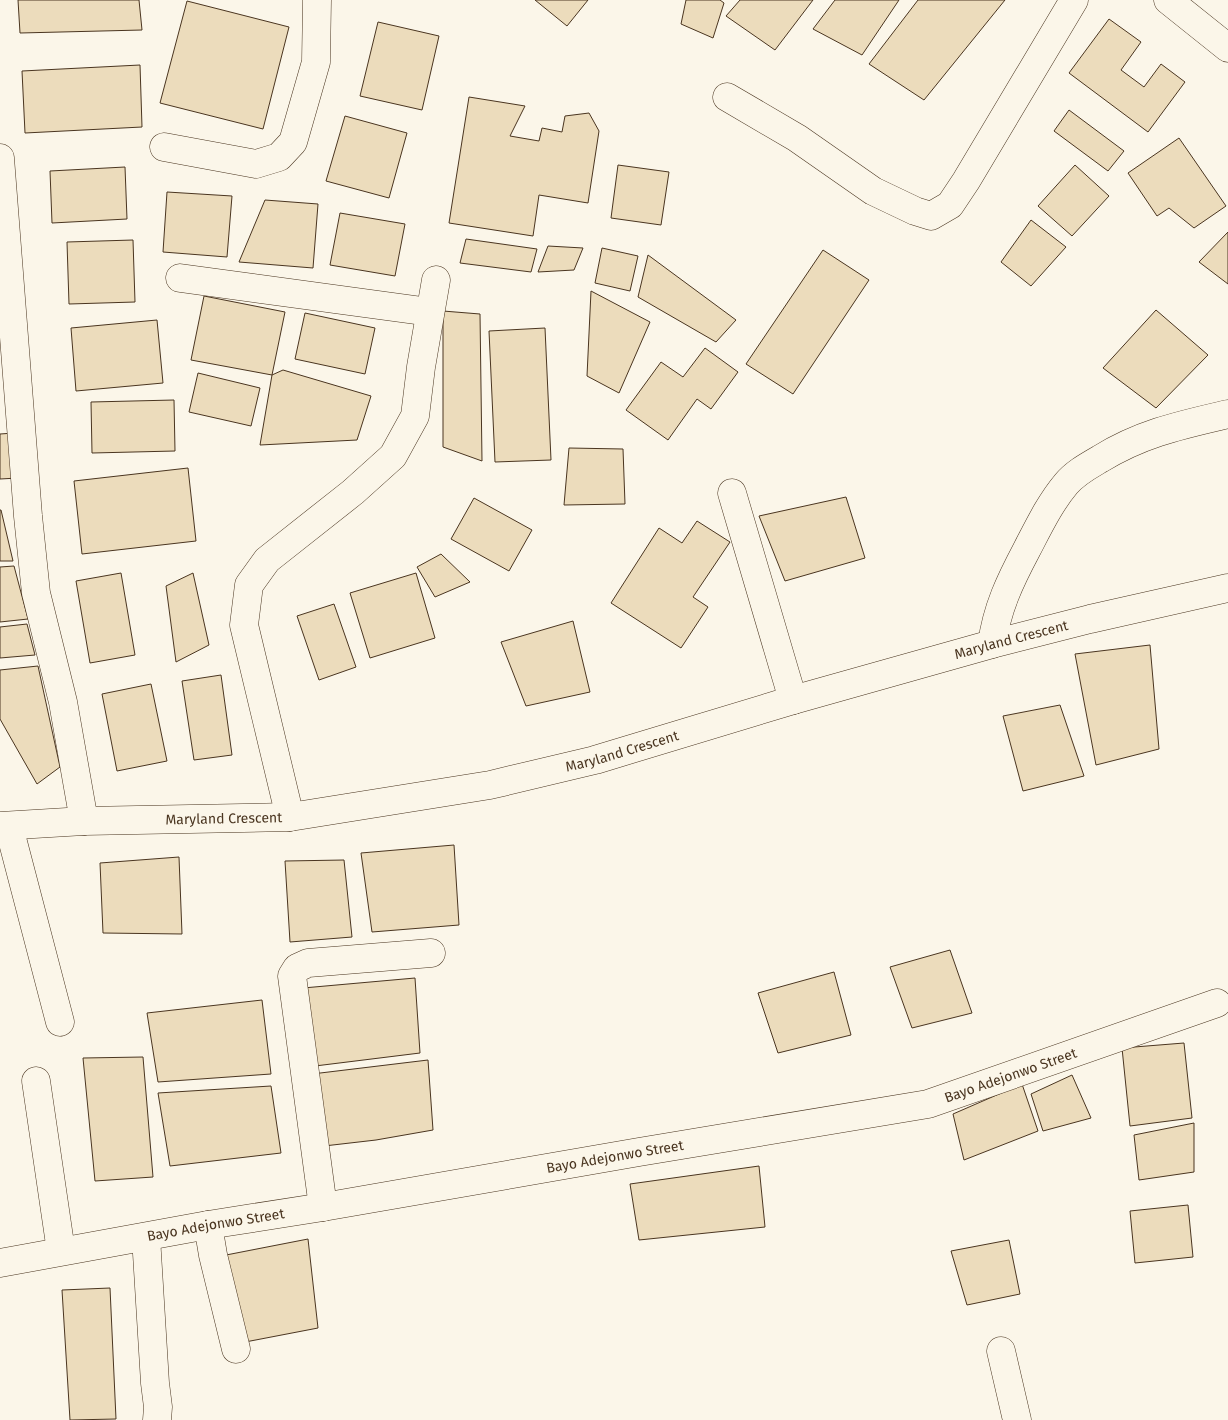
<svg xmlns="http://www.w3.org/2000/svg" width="1228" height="1420" font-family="'Fira Sans',sans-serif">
<rect width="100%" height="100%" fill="#fbf6e9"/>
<path fill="#ecdcbc" stroke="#4a3520" d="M18,0H139L142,30L20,33Z
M535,0H588L567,26Z
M686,0H720L724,3L713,38L681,24Z
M740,0H813L775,50L726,16Z
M835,0H899L862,55L813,29Z
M918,0H1005L924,100L869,64Z
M187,1L289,27L263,129L160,103Z
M1109,19L1141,42L1121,70L1144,87L1161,64L1185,82L1148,132L1069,73Z
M378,22L439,36L422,110L360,96Z
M140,65L142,127L25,133L22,71Z
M469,97L525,106L510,136L539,141L542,128L562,132L565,116L589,113L599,131L588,203L539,195L533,236L449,223Z
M1069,110L1124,151L1108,171L1054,131Z
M345,116L407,133L389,198L326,181Z
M1179,138L1226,206L1194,228L1169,208L1157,216L1128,173Z
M618,165L669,172L661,225L611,218Z
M1075,165L1109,196L1072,236L1038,206Z
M125,167L127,219L52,223L50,171Z
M167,192L232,196L227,257L163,252Z
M265,200L318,204L313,268L239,262Z
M340,213L405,224L395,276L330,265Z
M1031,220L1066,247L1031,286L1001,262Z
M1228,232V284L1199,262Z
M466,239L537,249L531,272L460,263Z
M133,240L135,302L69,304L67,242Z
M548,246L583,248L574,270L538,272Z
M602,248L638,256L630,291L595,283Z
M823,250L869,280L793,394L746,364Z
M648,255L736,320L716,342L638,297Z
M591,291L650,322L619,393L587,376Z
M204,296L285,312L272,375L191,360Z
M1156,310L1208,355L1156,408L1103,368Z
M443,311L480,314L482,461L443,447Z
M305,313L375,328L365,374L295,359Z
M157,320L163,383L76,391L71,328Z
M545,328L551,460L495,462L489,331Z
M705,348L738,372L711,409L697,399L668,440L626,410L661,362L683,377Z
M283,370L371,396L357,440L260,445L272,375Z
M198,373L260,388L251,426L189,412Z
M174,400L175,451L92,453L91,402Z
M14,433L18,478L0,479V434Z
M569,448L623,449L625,504L564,505Z
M188,468L196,541L82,554L74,481Z
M846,497L865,558L785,581L759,516Z
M474,498L532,530L509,571L451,539Z
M0,510H1L13,561H0Z
M697,521L730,542L693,597L708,607L681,648L611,603L659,528L682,543Z
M441,554L470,582L435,597L417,567Z
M14,566L28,619L0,622V567Z
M121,573L135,655L90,663L76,581Z
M193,573L209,645L176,662L166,586Z
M416,573L435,638L370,658L350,593Z
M334,604L356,667L319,680L297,616Z
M573,621L590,692L526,706L501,642Z
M27,624L35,655L0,658V627Z
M1150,645L1159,749L1096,765L1075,654Z
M38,666L60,767L37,784L0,719V670Z
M221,675L232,755L194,760L182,681Z
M151,684L167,761L117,771L102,694Z
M1060,705L1084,776L1023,791L1003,716Z
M454,845L459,925L372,932L361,853Z
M179,857L182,934L103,933L100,863Z
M344,860L352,937L290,942L285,861Z
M950,950L972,1013L912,1028L890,967Z
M834,972L851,1035L778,1053L758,993Z
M415,978L420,1053L315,1066L303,988Z
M262,1000L271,1074L158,1082L147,1013Z
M1184,1043L1192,1118L1130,1126L1122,1048Z
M143,1057L153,1177L95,1181L83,1058Z
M428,1060L433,1130L376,1140L324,1146L312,1074Z
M1072,1075L1091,1118L1043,1131L1031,1094Z
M1022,1084L1038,1131L964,1160L953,1114Z
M271,1086L281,1153L170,1166L158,1093Z
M1194,1123V1172L1139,1180L1134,1135Z
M759,1166L765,1227L639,1240L630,1184Z
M1188,1205L1193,1257L1135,1263L1130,1211Z
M308,1239L318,1328L240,1343L221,1256Z
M1009,1240L1020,1294L967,1305L951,1251Z
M110,1288L116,1419L70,1420L62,1290Z"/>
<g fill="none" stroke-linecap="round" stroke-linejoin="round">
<defs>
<g id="minor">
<path d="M1168,0L1228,48"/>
<path d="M727,97L797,138L873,191L915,211L931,216L950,205L966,181L1074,0"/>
<path d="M164,147L256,164L279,157L293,142L316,62L317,0"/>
<path d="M0,158L28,516L36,593L63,702L84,821"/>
<path d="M180,278L430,312"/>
<path d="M732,493L793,700"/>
<path d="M992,644C997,608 1010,581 1027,549C1039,526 1050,503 1066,484C1075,473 1088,466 1100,459C1142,433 1181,425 1228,414"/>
<path d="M290,817L244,625L249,585L267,560L353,492L393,456L415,416L421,367L436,280"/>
<path id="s1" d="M0,826L84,821L290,817L490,785L595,760L793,700L992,644L1090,619L1228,588"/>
<path d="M9,827L60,1022"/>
<path d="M36,1081L61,1251"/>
<path d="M323,1207L292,976L297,968L308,963L431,953"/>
<path d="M208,1225L213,1255L236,1349"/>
<path d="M146,1237L155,1383L158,1407L157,1420"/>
<path id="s2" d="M0,1263L208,1225L323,1207L639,1152L928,1104L1217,1003"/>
<path d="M1001,1351L1017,1420"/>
</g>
</defs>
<use href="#minor" stroke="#4a3520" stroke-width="29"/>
<use href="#minor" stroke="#fbf6e9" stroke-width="28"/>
</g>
<g text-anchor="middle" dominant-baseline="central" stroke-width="4" stroke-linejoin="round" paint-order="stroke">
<g font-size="14" fill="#4a3520" stroke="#fbf6e9">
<text stroke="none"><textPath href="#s1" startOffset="1034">Maryland Crescent</textPath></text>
<text stroke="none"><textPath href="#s1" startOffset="629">Maryland Crescent</textPath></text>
<text stroke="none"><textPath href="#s1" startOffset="224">Maryland Crescent</textPath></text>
<text stroke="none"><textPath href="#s2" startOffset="1029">Bayo Adejonwo Street</textPath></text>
<text stroke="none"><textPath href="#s2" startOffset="624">Bayo Adejonwo Street</textPath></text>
<text stroke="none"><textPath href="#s2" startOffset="219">Bayo Adejonwo Street</textPath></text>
</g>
</g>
</svg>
